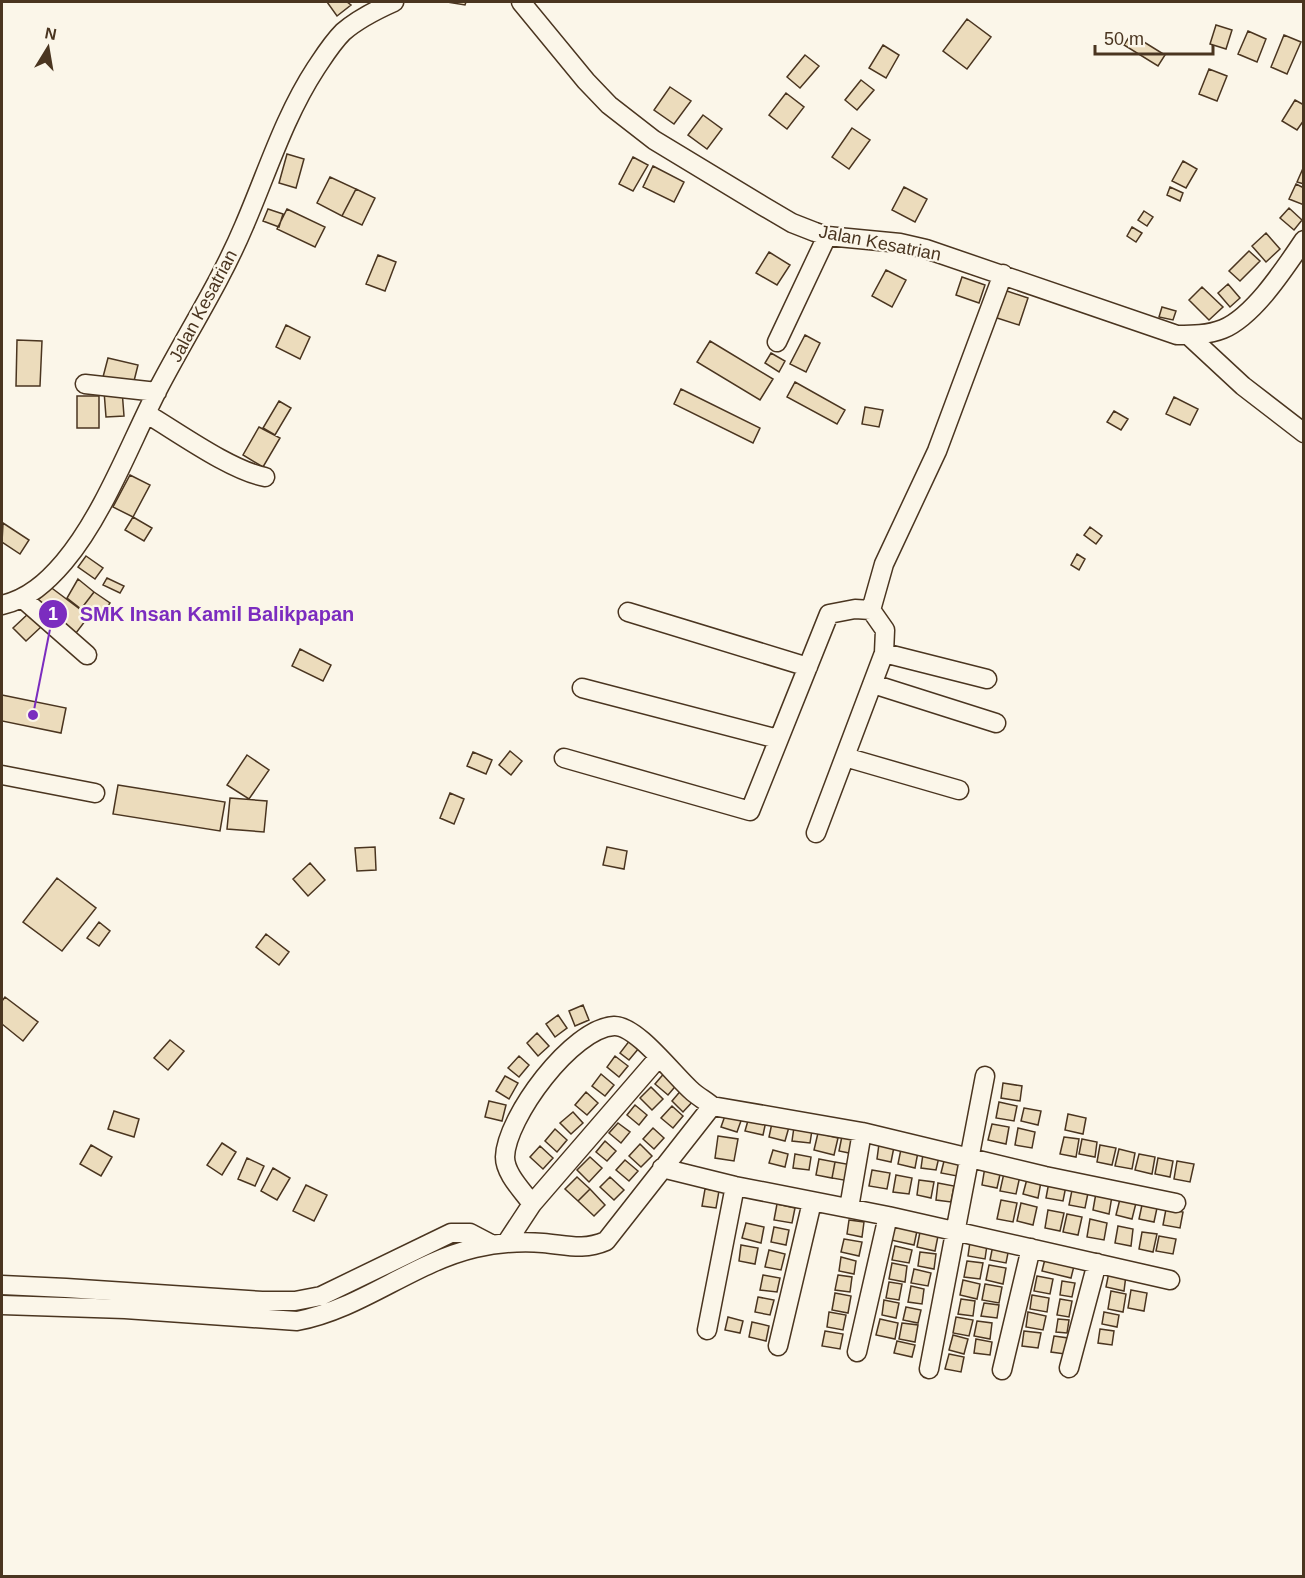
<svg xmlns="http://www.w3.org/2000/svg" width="1305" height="1578" font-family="Arial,sans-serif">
<rect width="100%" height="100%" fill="#fbf6e9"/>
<path fill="#ecdcbc" stroke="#4a3520" stroke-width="1.5" d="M327,2H347L351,5L337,16Z
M447,2H466L465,5Z
M967,19L991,37L967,69L943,51Z
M1216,25L1232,30L1226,49L1210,44Z
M1248,31L1266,39L1257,62L1238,54Z
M1131,34L1165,55L1158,66L1124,45Z
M1284,35L1301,42L1287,74L1271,67Z
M883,45L899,55L886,78L869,68Z
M805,55L819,66L800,88L787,77Z
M1209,69L1227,76L1217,101L1199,94Z
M861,80L874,90L857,110L845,100Z
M670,87L691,101L674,124L654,110Z
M786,93L804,107L787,129L769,115Z
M1295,100L1304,105V120L1297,130L1282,121Z
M703,115L722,129L707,149L688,135Z
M852,128L870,140L849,169L832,157Z
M287,154L304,159L296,188L279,183Z
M633,157L648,165L633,191L619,184Z
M1183,161L1197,169L1186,188L1172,181Z
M653,166L684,182L674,202L643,187Z
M1304,166V184L1297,182Z
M330,177L356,189L342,216L317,203Z
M1296,184L1304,188V205L1289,199Z
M904,187L927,199L915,222L892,210Z
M1170,187L1183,193L1180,201L1167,195Z
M356,189L375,198L362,225L342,216Z
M1289,208L1302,220L1294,230L1280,218Z
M268,209L283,214L279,227L263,221Z
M287,209L325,227L315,247L277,229Z
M1144,211L1153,217L1147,226L1138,220Z
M1132,227L1142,233L1136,242L1127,236Z
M1266,233L1280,249L1266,262L1252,246Z
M1249,251L1260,261L1240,281L1229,271Z
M769,252L790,265L777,285L756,273Z
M378,255L396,262L385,291L366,284Z
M886,270L906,280L892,307L872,296Z
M962,277L985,285L979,303L956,295Z
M1228,284L1240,298L1230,307L1218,293Z
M1202,287L1223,307L1209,320L1189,300Z
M1004,290L1028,298L1019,325L994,317Z
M1162,307L1176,311L1173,320L1159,317Z
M286,325L310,337L300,359L276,347Z
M805,335L820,343L806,372L790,364Z
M17,340L42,341L40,386H16Z
M710,341L773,379L760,400L697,362Z
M771,353L785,361L779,372L765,363Z
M108,358L138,365L133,385L103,377Z
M795,382L845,410L837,424L787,397Z
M681,389L760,428L753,443L674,404Z
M122,390L124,416L106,417L104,391Z
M77,396H99V428H77Z
M1174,397L1198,409L1190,425L1166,414Z
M279,401L291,408L275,435L263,428Z
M865,407L883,410L879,427L862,424Z
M1114,411L1128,419L1121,430L1107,422Z
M259,427L280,438L263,467L243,455Z
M130,475L150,485L133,517L113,507Z
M133,517L152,528L144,541L125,530Z
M3,523L29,540L20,554L2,542Z
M1090,527L1102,536L1096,544L1084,535Z
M1077,554L1085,559L1079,570L1071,565Z
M86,556L103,568L95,579L78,567Z
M107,578L124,586L120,593L103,585Z
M78,579L94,592L81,609L67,598Z
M49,586L89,616L76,633L36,603Z
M94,592L110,603L97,622L81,609Z
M29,613L42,626L26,641L13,628Z
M300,649L331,665L323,681L292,666Z
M2,695L66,708L61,733L2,721Z
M510,751L522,761L511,775L499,765Z
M473,752L492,760L486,774L467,766Z
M247,755L269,770L249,799L227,785Z
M118,785L225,802L220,831L113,814Z
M450,793L464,799L454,824L440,818Z
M230,798L267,801L264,832L227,829Z
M375,847L376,870L357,871L355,848Z
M607,847L627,851L624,869L603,865Z
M310,863L325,880L308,896L293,879Z
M57,878L96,908L62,951L23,922Z
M99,922L110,931L99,946L87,938Z
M266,934L289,952L279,965L256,947Z
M5,997L38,1022L23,1041L2,1024V1001Z
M583,1005L589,1020L575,1026L569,1011Z
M558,1015L567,1028L555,1037L546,1024Z
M537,1033L549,1046L538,1056L527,1043Z
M170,1040L184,1051L168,1070L154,1058Z
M630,1040L639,1048L629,1060L620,1053Z
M519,1056L529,1065L519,1077L508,1068Z
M615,1056L628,1066L619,1077L607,1067Z
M666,1071L679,1082L668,1095L655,1084Z
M601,1074L614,1085L605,1096L592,1086Z
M505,1076L518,1083L509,1099L496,1091Z
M1003,1083L1022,1086L1020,1101L1001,1098Z
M651,1087L663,1099L652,1110L640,1098Z
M683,1088L695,1099L683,1112L672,1101Z
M586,1092L598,1103L587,1115L575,1105Z
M489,1101L506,1105L502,1121L485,1117Z
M999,1102L1017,1106L1014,1121L996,1118Z
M635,1105L647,1115L639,1125L627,1115Z
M672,1106L683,1116L673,1128L661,1118Z
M1024,1108L1041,1111L1038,1125L1021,1121Z
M114,1111L139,1119L134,1137L108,1129Z
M573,1112L583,1123L571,1134L560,1123Z
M726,1113L742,1118L737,1132L721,1127Z
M1068,1114L1086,1118L1083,1134L1065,1130Z
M749,1117L766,1121L763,1135L745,1131Z
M618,1123L630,1132L621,1143L609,1133Z
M772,1123L789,1127L785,1141L769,1137Z
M992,1124L1009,1127L1006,1144L988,1140Z
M794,1127L812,1130L810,1143L792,1141Z
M653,1128L664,1138L654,1149L643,1139Z
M1018,1128L1035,1132L1032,1148L1015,1145Z
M555,1129L567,1140L557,1152L545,1141Z
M818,1133L838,1138L834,1155L814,1150Z
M718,1136L738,1139L734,1161L715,1158Z
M842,1136L857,1140L854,1154L839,1151Z
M1064,1137L1079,1139L1076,1157L1060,1154Z
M1082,1139L1097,1142L1095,1157L1079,1154Z
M605,1141L616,1151L607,1161L596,1152Z
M222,1143L236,1152L222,1175L207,1165Z
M640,1144L652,1156L641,1167L629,1156Z
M879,1144L894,1147L891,1162L877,1159Z
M91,1145L112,1157L101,1176L80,1164Z
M1100,1145L1116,1148L1112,1165L1097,1162Z
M540,1146L553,1158L543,1169L530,1157Z
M901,1149L918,1152L915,1168L898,1164Z
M1119,1149L1135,1153L1132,1169L1115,1166Z
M773,1150L788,1154L785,1167L769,1163Z
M795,1154L811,1157L809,1170L793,1168Z
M923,1154L939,1157L936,1170L921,1168Z
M1139,1154L1155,1157L1152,1174L1135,1170Z
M590,1157L602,1168L589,1182L577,1170Z
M945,1157L961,1160L957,1176L941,1173Z
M247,1158L264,1166L255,1186L238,1179Z
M1158,1158L1173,1161L1170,1177L1155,1174Z
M819,1159L835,1162L832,1178L816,1175Z
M625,1160L638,1171L629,1181L616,1170Z
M1177,1161L1194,1164L1190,1182L1174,1179Z
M835,1162L852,1165L849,1181L832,1178Z
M985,1167L1001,1170L997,1188L982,1185Z
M273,1168L290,1178L277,1200L261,1191Z
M872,1170L890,1173L887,1189L869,1186Z
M1004,1173L1020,1176L1016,1194L1000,1191Z
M896,1175L912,1178L909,1194L893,1192Z
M577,1177L590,1189L578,1201L565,1189Z
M610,1177L624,1190L614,1200L600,1187Z
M1027,1179L1041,1182L1038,1198L1023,1194Z
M919,1180L934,1182L931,1198L917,1195Z
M1049,1182L1066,1186L1063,1201L1046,1198Z
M938,1183L954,1186L951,1202L936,1200Z
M306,1185L327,1195L314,1221L293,1211Z
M590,1189L605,1205L594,1216L578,1201Z
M705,1189L719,1191L716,1208L702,1206Z
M1072,1190L1088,1193L1085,1208L1069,1205Z
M1096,1193L1112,1196L1109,1214L1093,1210Z
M1120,1199L1136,1203L1132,1219L1116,1215Z
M1001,1200L1017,1203L1013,1222L997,1219Z
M1021,1203L1037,1207L1033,1225L1017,1221Z
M777,1204L795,1208L792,1223L774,1220Z
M1142,1205L1157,1208L1154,1222L1139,1219Z
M1166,1209L1183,1212L1180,1228L1163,1225Z
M1048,1210L1064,1213L1060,1231L1045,1228Z
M1067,1214L1082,1217L1078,1235L1063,1232Z
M1090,1219L1107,1223L1104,1240L1087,1237Z
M849,1220L864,1222L862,1237L847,1234Z
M894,1221L918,1226L914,1245L891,1240Z
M746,1223L764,1227L761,1243L742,1238Z
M1118,1226L1133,1229L1131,1246L1115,1243Z
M774,1227L789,1230L786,1245L771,1242Z
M920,1232L938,1236L935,1251L917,1247Z
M1142,1232L1157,1234L1153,1252L1139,1249Z
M1159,1236L1176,1239L1173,1254L1156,1251Z
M844,1239L862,1242L859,1256L841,1252Z
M970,1242L987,1245L985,1259L968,1256Z
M741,1245L758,1248L755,1264L739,1261Z
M993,1245L1009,1248L1006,1263L990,1260Z
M895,1246L912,1250L909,1263L892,1260Z
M769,1250L785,1254L781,1270L765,1267Z
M920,1252L936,1254L934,1269L918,1266Z
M841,1257L856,1261L854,1274L839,1271Z
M1045,1259L1074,1266L1071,1278L1042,1271Z
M967,1261L983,1263L980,1279L964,1277Z
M892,1263L907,1266L905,1282L889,1279Z
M989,1265L1006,1268L1003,1284L986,1280Z
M914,1269L931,1273L928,1286L911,1283Z
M1109,1272L1126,1275L1124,1291L1106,1287Z
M763,1275L780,1278L777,1292L760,1290Z
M838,1275L852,1277L850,1292L835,1290Z
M1037,1276L1053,1279L1050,1294L1034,1291Z
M963,1280L980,1284L977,1299L960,1295Z
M1062,1281L1075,1283L1072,1297L1060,1295Z
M889,1282L902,1284L899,1300L886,1298Z
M985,1284L1002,1287L999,1303L982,1300Z
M911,1286L924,1289L922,1304L908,1302Z
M1131,1290L1147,1293L1144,1311L1128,1308Z
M1111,1291L1126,1294L1123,1312L1108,1309Z
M835,1293L851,1296L848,1313L832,1310Z
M1032,1295L1049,1298L1047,1312L1030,1309Z
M758,1297L774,1300L770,1315L755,1312Z
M961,1299L975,1301L973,1316L958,1314Z
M1060,1299L1072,1301L1069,1317L1057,1315Z
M884,1300L899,1303L896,1318L882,1315Z
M984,1303L999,1305L997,1318L981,1316Z
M906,1307L921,1310L918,1323L903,1320Z
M829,1312L846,1315L843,1330L827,1327Z
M1028,1312L1046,1316L1043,1330L1026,1327Z
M1104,1312L1119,1315L1117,1327L1102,1324Z
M728,1317L743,1321L740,1333L725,1330Z
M956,1317L973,1320L969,1336L953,1333Z
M880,1319L898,1323L895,1339L876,1335Z
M1058,1319L1069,1320L1067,1333L1056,1332Z
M977,1321L992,1323L990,1339L974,1336Z
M752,1322L769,1326L766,1341L749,1337Z
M902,1323L918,1325L915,1342L899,1339Z
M1100,1329L1114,1331L1112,1345L1098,1343Z
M825,1331L843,1334L840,1349L822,1346Z
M1024,1331L1041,1333L1038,1348L1022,1346Z
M953,1335L968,1339L964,1354L949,1350Z
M1054,1336L1068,1338L1065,1354L1051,1352Z
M976,1339L992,1342L990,1355L974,1353Z
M897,1341L915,1345L912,1357L894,1353Z
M949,1354L964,1357L961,1372L945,1369Z"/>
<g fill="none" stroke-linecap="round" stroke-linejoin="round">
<defs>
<path id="minor" d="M521,2L586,81L609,105L654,140L763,206L792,223L815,232L827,236L900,243L926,249L1177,335C1192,335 1208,335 1223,329C1254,316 1285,268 1304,240
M1188,335L1243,386L1304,433
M777,342L827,236
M85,384L157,392
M147,414C179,433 230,470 265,477
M22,598L87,655
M2,605C28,599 47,582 64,562C103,516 130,444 157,391C186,335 220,283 244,226C267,173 284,117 316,68C324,56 332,43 343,32C358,19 376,10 394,2
M628,612L808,667
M884,653L987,679
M873,684L996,723
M582,688L778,739
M845,757L959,790
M564,758L750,811L829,614L855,609L871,610L884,564L937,451L1003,274
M2,775L95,793
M816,833L884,653L885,630L871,610
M862,1132L1045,1176L1176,1203
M662,1168L735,1186L888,1216L1170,1280
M532,1204C523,1191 505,1174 505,1157C506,1118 572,1028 614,1026C637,1025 675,1077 693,1092C699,1097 706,1101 712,1106L862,1132L849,1208
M507,1242L532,1204L659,1057
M2,1285L66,1288L262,1301H295L321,1296L451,1233H470L491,1244
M2,1305L125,1309L297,1321C361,1309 412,1263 475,1248C498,1243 520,1241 543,1243C567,1245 583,1251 606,1241L712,1106
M707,1330L735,1186
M778,1346L812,1202
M857,1352L888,1216
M1069,1368L1097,1263
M929,1369L985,1076
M1002,1370L1031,1248"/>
</defs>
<use href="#minor" stroke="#4a3520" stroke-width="21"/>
<use href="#minor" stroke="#fbf6e9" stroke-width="18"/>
</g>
<g text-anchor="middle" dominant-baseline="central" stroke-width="4.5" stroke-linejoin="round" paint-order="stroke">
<g font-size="18" fill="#4a3520" stroke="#fbf6e9">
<text transform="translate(880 243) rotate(11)">Jalan Kesatrian</text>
<text transform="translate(203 306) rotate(-62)">Jalan Kesatrian</text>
</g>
</g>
<path fill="none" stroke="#7b2cbf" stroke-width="2" d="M33 715L53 614"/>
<g fill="#7b2cbf" stroke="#fbf6e9" stroke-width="2">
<circle cx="33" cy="715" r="6"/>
<circle cx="53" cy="614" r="15"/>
</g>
<g font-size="18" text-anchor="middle" font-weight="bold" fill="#fff">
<text x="53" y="620">1</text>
</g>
<g font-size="20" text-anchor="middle" font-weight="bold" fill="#7b2cbf" stroke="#fbf6e9" stroke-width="4.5" stroke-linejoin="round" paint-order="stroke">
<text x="217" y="621">SMK Insan Kamil Balikpapan</text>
</g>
<rect width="1305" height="1578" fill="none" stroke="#4a3520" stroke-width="6"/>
<g transform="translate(48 48) rotate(11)" stroke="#fbf6e9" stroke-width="4.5" paint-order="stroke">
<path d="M0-4.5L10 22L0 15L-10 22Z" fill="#4a3520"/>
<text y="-9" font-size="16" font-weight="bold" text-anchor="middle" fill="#4a3520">N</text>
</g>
<path d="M1095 45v9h118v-9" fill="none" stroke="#4a3520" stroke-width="3"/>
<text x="1104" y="45" font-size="18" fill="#4a3520" stroke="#fbf6e9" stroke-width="4.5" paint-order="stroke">50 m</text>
</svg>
